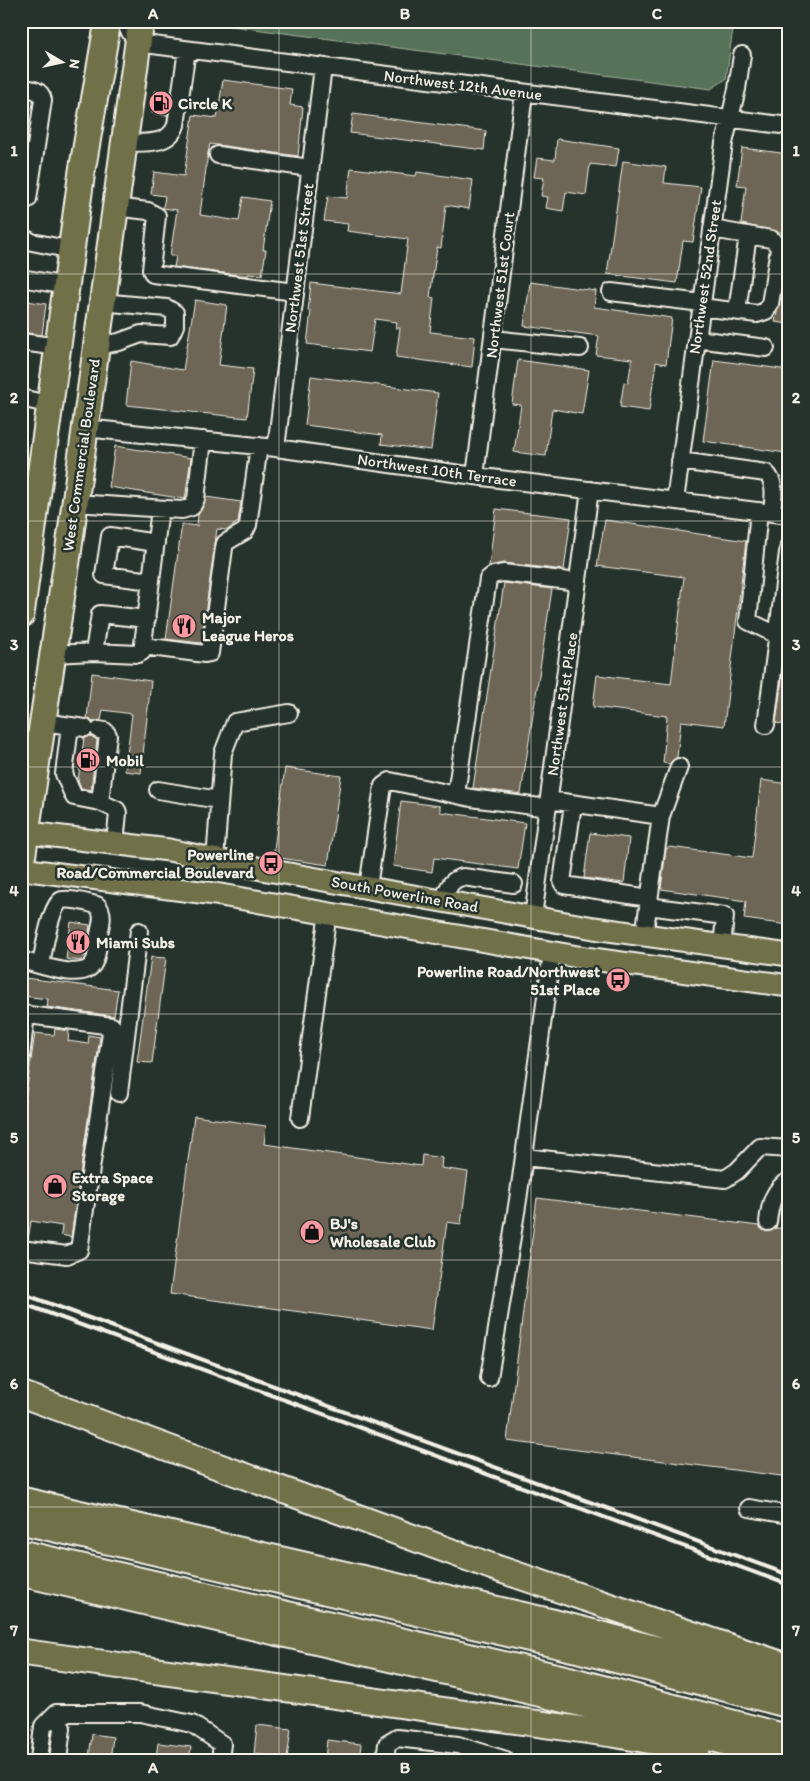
<svg xmlns="http://www.w3.org/2000/svg" width="810" height="1781" font-family="Itim,sans-serif">
<rect width="100%" height="100%" fill="#26332d"/>
<filter id="ink" filterUnits="userSpaceOnUse"><feTurbulence type="fractalNoise" baseFrequency=".02" numOctaves="2"/><feDisplacementMap in="SourceGraphic" scale="10" xChannelSelector="R" yChannelSelector="G"/><feConvolveMatrix kernelMatrix="1 2 1 2 8 2 1 2 1" color-interpolation-filters="sRGB"/></filter>
<g filter="url(#ink)">
<path fill="#567258" stroke="#a5b2a0" d="M193,21H734L726,79L711,89Z"/>
<path fill="#6d6555" stroke="#f4f1e8" d="M223,80L292,89L290,105L303,107L298,156L210,144L208,153L200,215L239,221L243,197L270,201L263,250H266L262,275L248,274V276L174,267L176,256H170L177,210L163,208L165,196L151,194L154,172L184,176L193,115L217,118Z
M155,91L170,93L167,116L152,113Z
M353,114L486,131L484,150L350,133Z
M557,139L619,148L616,167L590,164L586,195L566,192L563,211L546,208L548,197L541,196L544,178L534,177L537,158L555,160Z
M742,148L789,154V234L741,224L746,186L737,185Z
M623,161L666,167L664,183L701,187L693,242L683,241L677,283L607,274Z
M351,168L416,176L417,172L473,180L469,209L446,205L441,248L437,247L430,297L434,298L430,332L475,337L472,367L396,357L400,328H396L397,322L375,319L370,352L307,344L311,311H308L311,283L401,294L408,239L347,231L348,224L324,221L328,196L347,198Z
M786,268L789,269V324L775,322Z
M530,282L596,291L594,307L672,318L666,364L656,362L649,411L620,407L624,382L628,383L632,359L596,355L599,336L524,326Z
M21,300L46,304L42,335L21,332Z
M195,300L227,305L219,365L253,369L247,418L126,405L131,361L183,370Z
M518,360L589,370L582,414L552,409L546,456L514,452L521,405L512,404Z
M714,360L789,370V434L786,453L703,441Z
M311,376L438,393L431,450L381,444L382,435L305,425Z
M115,446L191,458L185,499L109,487Z
M206,497L241,502L238,522L227,530L217,529L201,643L166,639L182,524L197,526L198,515Z
M496,509L571,518L564,570L504,563L489,566Z
M605,520L746,541L724,726L681,721L677,757L669,764L663,763L667,716L593,707L597,675L671,684L684,577L597,566Z
M504,583L552,589L521,794L473,788Z
M783,671H789V725L776,723Z
M92,673L151,681L141,773L125,771L132,714L103,710L101,720L93,722L87,718Z
M91,736L97,740L91,790L81,788L78,780L84,738Z
M285,768L341,776L328,865L273,857Z
M761,780L789,784V925L744,919L746,901L661,889L666,849L670,847L752,858Z
M401,801L440,806V812L525,823L518,869L434,858L432,872L393,866Z
M590,833L629,838L624,883L584,878Z
M71,922L90,925L86,955L80,961L66,959Z
M151,957L166,958L152,1063L137,1062Z
M25,978L118,990L114,1016L47,1007L48,999L23,996Z
M55,1029L69,1031L68,1041L88,1044L89,1035L100,1037L71,1237L61,1235L62,1226L31,1221L28,1240L21,1239V1128L35,1033L54,1035Z
M194,1116L266,1126L264,1144L421,1166L422,1155L442,1158L441,1168L468,1172L461,1224L447,1222L432,1330L170,1294Z
M537,1198L759,1226L767,1232L776,1228L789,1229V1477L507,1441Z
M257,1725L291,1729L287,1758L254,1754Z
M92,1734L113,1737L110,1760L89,1758Z
M327,1740L361,1744L359,1760H325Z
M158,1743L191,1747L189,1760H169L156,1757Z"/>
<g fill="none" stroke-linecap="round" stroke-linejoin="round">
<defs>
<path id="minor" d="M127,21L128,29L137,43L789,126
M21,88C31,89 41,89 43,100L28,199L21,198
M123,143C141,142 169,147 176,125L187,50
M218,155L310,168
M114,207L148,211L157,216L151,270L153,274L295,292
M21,236L32,242L72,250
M21,278L67,286
M611,292L702,303
M701,307L757,314L766,311L770,304L779,249L777,244L771,239L712,229
M737,311L748,235
M493,339L580,348
M697,339L766,348
M21,342L59,347
M95,346L119,342L141,334L170,336L175,326V313L167,308L101,302
M21,398L51,405
M85,428L276,448L475,476L789,515
M276,448L323,67
M680,461L766,473C777,483 773,500 772,513
M475,476L524,93
M675,501L724,143L737,89L742,55
M75,503L182,510L192,507L196,499L203,440
M759,511L748,621L777,635
M151,581L104,575L110,536L156,543
M143,646L205,654L210,653L224,548L225,543L245,531L248,525L259,446
M94,652L100,614L147,619
M53,654L94,652L138,654L142,652L160,509
M43,722L85,728
M766,725L789,545
M70,726L64,774L74,797L100,802
M99,730L105,731L108,735L100,802L117,810L118,813L115,843
M158,790L219,800
M456,794L488,579L493,575L503,573L578,582
M549,800L661,816L679,767
M573,804L562,882L564,885L649,898
M215,860L223,753L235,722L289,713
M368,887L383,786L390,781L471,798L548,808
M443,901C448,889 449,880 463,877L514,884
M648,906L725,916L722,947
M533,917L590,490
M644,936L661,816
M21,960C38,964 85,983 94,962C98,954 98,943 99,934C101,924 105,913 97,905C87,903 73,898 62,900C51,903 43,953 41,965
M21,1014L112,1026L79,1250L67,1255L21,1249
M21,1057L26,1014
M119,1093L139,931
M300,1118L328,912
M524,1157L725,1179L737,1171L760,1147L789,1149
M768,1222C770,1204 773,1190 789,1180
M489,1378L518,1200L552,953
M749,1508L789,1515
M56,1713H140L192,1724L222,1744L220,1760
M56,1713L62,1728L58,1760
M39,1760L43,1726L56,1713
M385,1760L387,1744L397,1738L458,1745L506,1760"/>
<path id="major" d="M21,832L169,850L267,870L594,928L789,955
M21,869L215,894L578,957L789,986"/>
<path id="highway" d="M21,615L82,171L108,21
M21,866L68,554L141,21
M21,1394L493,1567L789,1667
M21,1500L556,1623L777,1680
M21,1521L575,1649L789,1705
M21,1553L571,1680L789,1738
M21,1573L542,1694L637,1717L789,1760
M21,1652L613,1734L697,1749"/>
</defs>
<use href="#minor" stroke="#f4f1e8" stroke-width="20"/>
<use href="#major" stroke="#f4f1e8" stroke-width="25"/>
<use href="#highway" stroke="#f4f1e8" stroke-width="29"/>
<use href="#minor" stroke="#26332d" stroke-width="16"/>
<use href="#major" stroke="#6f704a" stroke-width="21"/>
<use href="#highway" stroke="#6f704a" stroke-width="25"/>
<path stroke="#f4f1e8" stroke-width="4" d="M21,1293L789,1575
M21,1303L789,1585"/>
</g>
</g>
<path fill="none" stroke="#f4f1e8" stroke-width="1" stroke-opacity="0.55" d="M279,21V1760M531,21V1760M21,274H789M21,521H789M21,767H789M21,1014H789M21,1260H789M21,1507H789"/>
<defs>
<symbol id="fuel-disc" viewBox="-11 -11 22 22"><circle r="9.5" fill="#ff9aa2" stroke="#26332d"/><path d="M-5.5-6h7V0h2V4h1.3V-2.5L3-4.5l.8-.8L6-3V5H2.5V1h-1V6h-7ZM-4.2-4.7v3.2H.2V-4.7Z" fill="#111"/></symbol>
<symbol id="restaurant-disc" viewBox="-11 -11 22 22"><circle r="9.5" fill="#ff9aa2" stroke="#26332d"/><path d="M-5-6h1v4h1v-4h1v4h1v-4h1v5L-1.5 .5V6h-2V.5L-5-1ZM5-6V6H3V1.5H1.5Q1.5-4 5-6Z" fill="#111"/></symbol>
<symbol id="bus-disc" viewBox="-11 -11 22 22"><circle r="9.5" fill="#ff9aa2" stroke="#26332d"/><path d="M-5-6H5V4H4V6H2V4H-2V6H-4V4H-5ZM-3.5-4V0h7V-4ZM-3.5 1.2v1.5H-2V1.2ZM2 1.2v1.5H3.5V1.2Z" fill="#111"/></symbol>
<symbol id="shop-disc" viewBox="-11 -11 22 22"><circle r="9.5" fill="#ff9aa2" stroke="#26332d"/><path d="M-5-2.5h2.3a2.7 3.5 0 0 1 5.4 0H5L5.5 6h-11ZM-1.5-2.5h3a1.5 2.3 0 0 0-3 0Z" fill="#111"/></symbol>
</defs>
<g fill-rule="evenodd">
<use href="#fuel-disc" x="147" y="89" width="28" height="28"/>
<use href="#restaurant-disc" x="170" y="612" width="28" height="28"/>
<use href="#fuel-disc" x="74" y="746" width="28" height="28"/>
<use href="#bus-disc" x="257" y="849" width="28" height="28"/>
<use href="#restaurant-disc" x="64" y="928" width="28" height="28"/>
<use href="#bus-disc" x="604" y="966" width="28" height="28"/>
<use href="#shop-disc" x="41" y="1172" width="28" height="28"/>
<use href="#shop-disc" x="298" y="1218" width="28" height="28"/>
</g>
<g text-anchor="middle" dominant-baseline="central" stroke-width="5" stroke-linejoin="round" paint-order="stroke">
<g font-size="16" fill="#f4f1e8" stroke="#26332d">
<text transform="translate(463 85) rotate(7)">Northwest 12th Avenue</text>
<text transform="translate(299 258) rotate(-83)">Northwest 51st Street</text>
<text transform="translate(705 277) rotate(-82)">Northwest 52nd Street</text>
<text transform="translate(500 285) rotate(-83)">Northwest 51st Court</text>
<text transform="translate(81 455) rotate(-82)">West Commercial Boulevard</text>
<text transform="translate(437 470) rotate(8)">Northwest 10th Terrace</text>
<text transform="translate(562 704) rotate(-82)">Northwest 51st Place</text>
<text transform="translate(405 894) rotate(10)">South Powerline Road</text>
</g>
<g font-size="16" font-weight="bold" fill="#f4f1e8" stroke="#26332d" text-anchor="start">
<text x="178" y="103">Circle K</text>
<text x="202" y="617">Major<tspan x="202" dy="18">League Heros</tspan></text>
<text x="106" y="760">Mobil</text>
<text x="254" y="854" text-anchor="end">Powerline<tspan x="254" dy="18">Road/Commercial Boulevard</tspan></text>
<text x="96" y="942">Miami Subs</text>
<text x="600" y="971" text-anchor="end">Powerline Road/Northwest<tspan x="600" dy="18">51st Place</tspan></text>
<text x="72" y="1177">Extra Space<tspan x="72" dy="18">Storage</tspan></text>
<text x="330" y="1223">BJ's<tspan x="330" dy="18">Wholesale Club</tspan></text>
</g>
</g>
<rect width="810" height="1781" fill="none" stroke="#26332d" stroke-width="55"/>
<g transform="translate(62 62) rotate(99)" stroke="#26332d" stroke-width="4" paint-order="stroke">
<path d="M0-4L9 19L0 12L-9 19Z" fill="#f4f1e8"/>
<text y="-8" font-size="14" font-weight="bold" text-anchor="middle" fill="#f4f1e8">N</text>
</g>
<rect x="28" y="28" width="754" height="1726" fill="none" stroke="#f4f1e8" stroke-width="2"/>
<g font-size="16" text-anchor="middle" font-weight="bold" fill="#f4f1e8">
<text x="153" y="19">A</text>
<text x="405" y="19">B</text>
<text x="657" y="19">C</text>
<text x="14" y="156">1</text>
<text x="796" y="156">1</text>
<text x="14" y="403">2</text>
<text x="796" y="403">2</text>
<text x="14" y="650">3</text>
<text x="796" y="650">3</text>
<text x="14" y="896">4</text>
<text x="796" y="896">4</text>
<text x="14" y="1143">5</text>
<text x="796" y="1143">5</text>
<text x="14" y="1389">6</text>
<text x="796" y="1389">6</text>
<text x="14" y="1636">7</text>
<text x="796" y="1636">7</text>
<text x="153" y="1773">A</text>
<text x="405" y="1773">B</text>
<text x="657" y="1773">C</text>
</g>
</svg>
